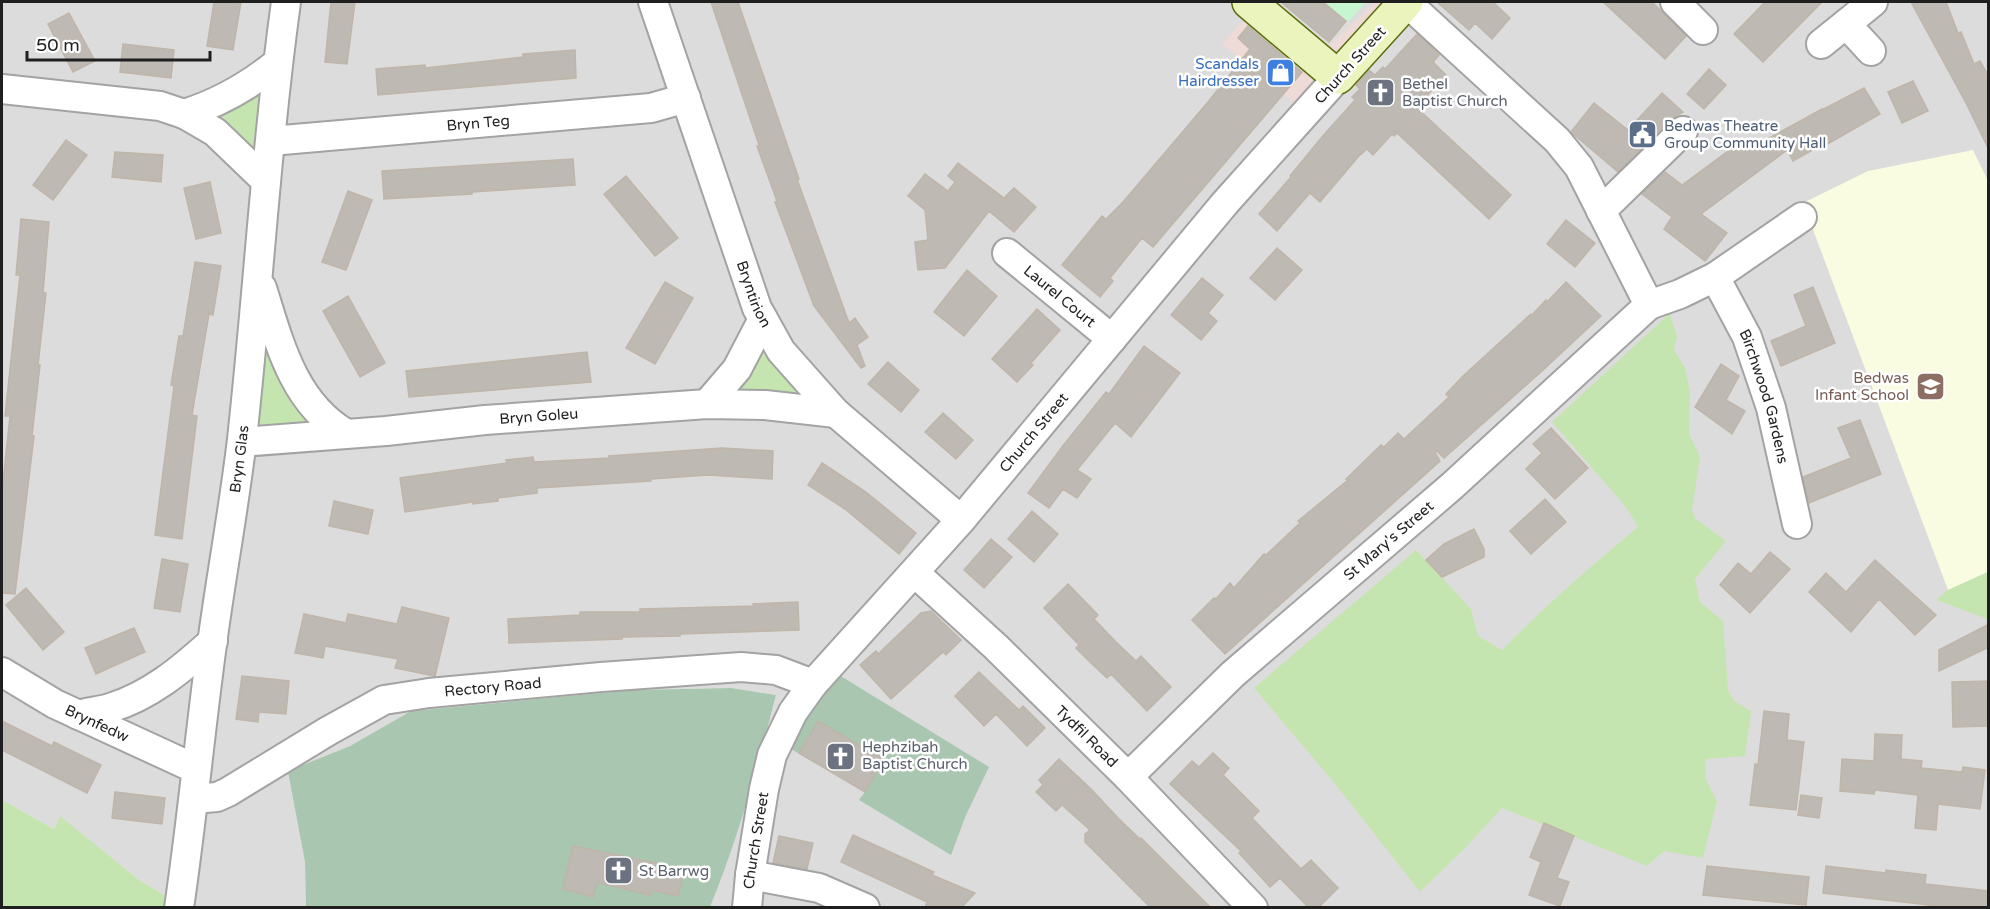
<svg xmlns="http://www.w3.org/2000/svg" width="1990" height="909" font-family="'Varela Round',sans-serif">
<rect width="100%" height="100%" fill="#efede6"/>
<path fill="#dddcdc" d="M2,2H1988V907H710L737,833L761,754L776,695L731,688L633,690L411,711L350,746L289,771L305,862L306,907H169V898L139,880L60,817L54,829L2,800Z"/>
<path fill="#eedad7" d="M1259,2L1326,49L1375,2H1427L1317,121L1222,44Z"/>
<path fill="#fafce1" d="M1973,150L1988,181V572L1948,590L1803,203L1868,171Z"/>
<path fill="#c5e5b0" d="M261,76L266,181L204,108Z
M259,275L334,427L242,442Z
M1670,313L1677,337L1674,350L1685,368L1690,392L1689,434L1700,456L1692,511L1696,519L1726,541L1695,579L1700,602L1723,621L1728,690L1734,701L1751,711L1745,756L1705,759L1706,780L1717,801L1703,858L1664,851L1647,866L1502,808L1466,847L1420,892L1336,785L1254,688L1416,550L1471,609L1478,636L1502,650C1545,606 1591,566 1638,527L1626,507L1552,422Z
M763,319L836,413L707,404Z
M1988,572V621L1985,618L1936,600L1948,590Z
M2,800L54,829L60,816L139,880L169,898V907H2Z"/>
<path fill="#a9c6b0" d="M839,675L989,767L966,815L951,855L859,800L865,792L786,746L804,714Z
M731,688L776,695C758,766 738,839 710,907H306L305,862L288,771L350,746L411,711L633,690Z"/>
<path fill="#c7f5cf" d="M1323,2H1366L1348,22Z"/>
<path fill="#bfb9b3" stroke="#bfb5a9" stroke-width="1.5" d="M214,2H241L233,50L207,46Z
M331,2H355L347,64L325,62Z
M711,2H738L799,179H797L849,323L855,318L868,337L857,345L865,366L861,368L814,306L775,202L777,201L757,146L759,145Z
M1281,2H1323L1346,21L1329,42Z
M1437,2H1495L1494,3L1510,18L1492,39L1475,23L1469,30Z
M1603,2H1652L1686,36L1665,59Z
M1765,2H1822L1763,62L1734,34Z
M1911,2H1946L1958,33L1961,32L1974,64L1980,61L1989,77V150L1966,103Z
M69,13L95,61L73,72L48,24Z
M1248,26L1302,72L1153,247L1142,238L1110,278L1113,281L1100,297L1062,265L1102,216L1106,219L1123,202L1208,102L1250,49L1238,38Z
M1417,34L1439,55L1433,62L1446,75L1421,102L1423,103L1418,109L1511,195L1489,219L1397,133L1394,136L1392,134L1373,155L1367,149L1358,157L1320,202L1310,193L1277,231L1259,214L1291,177L1290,176L1322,137L1355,100L1352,97L1360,89L1356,85L1369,70L1375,75L1383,67L1385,69Z
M123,44L174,50L171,78L120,72Z
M575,50L576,78L378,95L376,69L425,65V68L523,57V54Z
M1709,69L1726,85L1704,109L1687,94Z
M1913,81L1928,111L1902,123L1888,92Z
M1864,88L1880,114L1826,145L1825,143L1793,161L1787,150L1701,214L1727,233L1705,261L1664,229L1672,217L1642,194L1665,172L1682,185L1743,140L1749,149L1822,109V110Z
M1662,93L1683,112L1671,119L1618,172L1571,132L1594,103L1628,130Z
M66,140L87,155L53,200L33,185Z
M115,152L163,155L161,182L112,177Z
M573,159L575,185L472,192V194L384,199L382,171Z
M958,163L1004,198L1014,188L1036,207L1014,232L989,211L945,268L918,270L915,242L928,240L925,210L908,196L925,174L948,191L955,182L948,176Z
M626,176L678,238L655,256L604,194Z
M210,182L221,233L196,239L184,188Z
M348,191L372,200L346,270L322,262Z
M21,219L49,222L43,293H46L38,365H40L32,436H34L15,594L2,593V491L10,416H5L20,275H16Z
M1566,220L1595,243L1575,267L1547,244Z
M1277,248L1302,270L1275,300L1250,278Z
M195,262L221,266L213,315L209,314L192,415L197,416L182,539L155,535L174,386L171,385L179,336H183Z
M967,270L997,296L964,336L934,312Z
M1202,278L1223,295L1208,313L1217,321L1201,340L1171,315Z
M665,282L693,298L655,364L626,348Z
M1566,282L1601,316L1542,371L1444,458L1437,451L1435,452L1440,461L1225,654L1192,620L1214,598L1216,599L1230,583L1234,588L1264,554L1266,555L1300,523L1298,521L1348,480L1346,479L1381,445L1384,447L1398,433L1404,439L1449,397L1446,394L1463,376L1531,314L1532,315L1546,300L1547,302Z
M1813,287L1835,343L1781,366L1771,341L1806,326L1794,295Z
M348,296L385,363L360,377L323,311Z
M1037,309L1060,330L1031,363L1033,365L1017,382L992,359Z
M1144,346L1180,373L1131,437L1115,423L1077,470L1091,479L1077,498L1063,489L1049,508L1028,493L1062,447L1106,392L1109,394Z
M587,352L591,382L409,397L406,371Z
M888,362L919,390L901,412L868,384Z
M1721,364L1739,376L1726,400L1745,411L1732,434L1695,407Z
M943,413L973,440L956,459L925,432Z
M1860,420L1881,474L1809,503L1803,477L1851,458L1838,428Z
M1551,428L1588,468L1555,499L1526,469L1542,453L1533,444Z
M722,448L773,451L772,479L708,475L651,479V481L537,488V493L498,498V501L473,504V502L405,512L400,478L507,463L506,460L533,457L534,462L573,460L609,458V456Z
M822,463L866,492L916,533L899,554L845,509L808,485Z
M1545,499L1566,522L1531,554L1510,531Z
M334,501L373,510L368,534L329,526Z
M1032,511L1058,534L1034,562L1008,539Z
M1474,529L1484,549V557L1442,577L1426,560L1444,544Z
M991,539L1012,557L984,588L964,570Z
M1770,552L1790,569L1750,613L1720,585L1738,563L1751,574Z
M162,559L188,564L180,612L154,608Z
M1875,560L1936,615L1915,635L1879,599L1851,632L1809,592L1826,573L1846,592Z
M1068,584L1098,615L1094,619L1115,641L1136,661L1141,656L1171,687L1147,711L1111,674L1107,678L1092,664L1076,648L1079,645L1044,608Z
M26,588L64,632L43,650L6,605Z
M798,602L799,630L680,634V636L622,637V639L509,643L508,619L580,615V612H640V609L754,606L753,604Z
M402,607L449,618L435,676L395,668L398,659L325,646L323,658L295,653L304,614L346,623L348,614L397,624Z
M931,611L961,640L946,655L943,652L891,699L860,665L876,651L878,654L921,613Z
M1989,624V647L1939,671V650Z
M134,628L145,652L96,674L85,648Z
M979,672L1019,710L1023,706L1045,728L1027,746L996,714L984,726L955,696Z
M242,676L289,681L286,714L259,712L258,722L236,719Z
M1989,681V726L1953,727L1952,682Z
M1764,711L1789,714L1787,740L1804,742L1796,810L1750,805L1755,764L1758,765Z
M2,721L52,746L54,742L101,765L87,793L2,750Z
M818,721L884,760L865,792L799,753Z
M1875,734L1902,735L1901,759L1922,761L1921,768L1962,772L1963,767L1985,770L1980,809L1938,804L1936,830L1915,828L1918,795L1875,790L1874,794L1840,791L1842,759L1874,761Z
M1213,753L1229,768L1223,775L1259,811L1252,818L1301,869L1311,860L1338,888L1318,908H1309L1280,878L1270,887L1239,853L1241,851L1170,784L1192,761L1199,767Z
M1059,759L1091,789L1119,819L1140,839L1141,838L1211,908H1151L1085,842V834L1090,830L1062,805L1056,811L1036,792L1043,785L1039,780Z
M115,792L165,798L162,824L112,818Z
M1801,795L1822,798L1819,818L1798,815Z
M1544,823L1574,836L1557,878L1569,882L1560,906L1529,895L1541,862L1530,857Z
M853,835L934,872L932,875L975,893L961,908H925L927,902L841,862Z
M779,836L813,843L807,869L773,863Z
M573,846L656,863L655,868L683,875L678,896L652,890L650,895L597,882L593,897L563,889Z
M1707,866L1809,877L1806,905L1703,895Z
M1826,866L1886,873V870L1926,875L1925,884L1989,891V908H1938V906L1823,893Z"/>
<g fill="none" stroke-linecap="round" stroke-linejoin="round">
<defs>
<g id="street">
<path id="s1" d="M653,2L757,308L781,351L836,413L961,520"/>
<path d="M1675,2L1703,30"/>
<path d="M1846,24L1871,51"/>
<path d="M1821,44L1873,2"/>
<path d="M2,89L160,106L184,114L215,132L266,181"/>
<path d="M184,114C219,103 249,86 277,63"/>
<path id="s2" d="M271,141L651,108L686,98"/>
<path d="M1601,211L1683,131"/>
<path id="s3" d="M1007,253L1112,339"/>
<path id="s4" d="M1715,277L1747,337L1771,408L1797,524"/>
<path d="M262,288C279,342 293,402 345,433"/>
<path d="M1649,305L1680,294L1715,277L1802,217"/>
<path d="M707,404L737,369L763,319"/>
<path id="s5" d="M242,442L386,431L485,420L707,404L765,405L836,413"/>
<path id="s6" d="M915,573L996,647L1128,777L1253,908"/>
<path id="s7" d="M2,672L55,704L196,769"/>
<path d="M78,715C88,712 100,711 110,708C150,696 182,669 213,641"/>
<path id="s8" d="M1128,777L1233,674L1452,486L1649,305L1579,167L1557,140L1406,2"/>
<path id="s9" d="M194,799L217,797L228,792L328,731L384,700L429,693L601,677L741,667L776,670L813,684"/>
<path d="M750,875L819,888L865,908"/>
<path id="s10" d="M179,908C192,820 200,732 212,644C221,576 234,508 242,439C258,294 266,147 286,2"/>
<path id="s11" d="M747,908L750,875L764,789L772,755L793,712L813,684L961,520L1225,203L1338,77"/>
</g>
<path id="secondary" d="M1249,2L1338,77L1406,2"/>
</defs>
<use href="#street" stroke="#a3a3a3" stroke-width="32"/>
<use href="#secondary" stroke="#5a6e0e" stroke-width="36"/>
<use href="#street" stroke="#fff" stroke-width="28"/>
<use href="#secondary" stroke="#ecf4be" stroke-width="33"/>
</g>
<defs>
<symbol id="shop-square" viewBox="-11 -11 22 22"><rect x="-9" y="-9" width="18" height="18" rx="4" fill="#3f7fe0" stroke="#fff"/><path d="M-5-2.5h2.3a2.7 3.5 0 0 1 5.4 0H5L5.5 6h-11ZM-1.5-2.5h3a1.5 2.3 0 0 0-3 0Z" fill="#fff"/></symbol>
<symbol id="church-square" viewBox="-11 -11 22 22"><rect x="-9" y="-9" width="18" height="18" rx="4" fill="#6b7280" stroke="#fff"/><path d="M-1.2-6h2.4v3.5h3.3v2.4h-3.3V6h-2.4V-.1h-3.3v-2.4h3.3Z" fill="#fff"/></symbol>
<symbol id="civic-square" viewBox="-11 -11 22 22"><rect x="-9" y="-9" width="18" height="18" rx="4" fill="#5c6f8a" stroke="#fff"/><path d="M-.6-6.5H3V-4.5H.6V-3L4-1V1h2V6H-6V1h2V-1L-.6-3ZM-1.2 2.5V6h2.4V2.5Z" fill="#fff"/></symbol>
<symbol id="school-square" viewBox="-11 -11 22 22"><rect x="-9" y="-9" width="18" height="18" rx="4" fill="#8d6e63" stroke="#fff"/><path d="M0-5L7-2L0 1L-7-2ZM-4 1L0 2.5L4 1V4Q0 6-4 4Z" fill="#fff"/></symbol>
</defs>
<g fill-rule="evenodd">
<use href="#shop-square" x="1264" y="56" width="33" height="33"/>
<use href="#church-square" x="1364" y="76" width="33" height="33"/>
<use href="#civic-square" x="1626" y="118" width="33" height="33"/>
<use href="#school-square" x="1914" y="370" width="33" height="33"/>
<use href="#church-square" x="824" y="740" width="33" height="33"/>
<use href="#church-square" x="602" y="854" width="33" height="33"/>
</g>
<g text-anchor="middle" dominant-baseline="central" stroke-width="5" stroke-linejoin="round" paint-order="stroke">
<g font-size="15" fill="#366cbe" stroke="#fff" text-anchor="end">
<text x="1259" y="64">Scandals<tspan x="1259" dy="17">Hairdresser</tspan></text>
</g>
<g font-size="15" fill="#1f1f1f" stroke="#fff">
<text transform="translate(1350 65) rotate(-48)">Church Street</text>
<text stroke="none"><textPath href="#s2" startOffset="208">Bryn Teg</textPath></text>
<text stroke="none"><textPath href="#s1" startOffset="309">Bryntirion</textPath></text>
<text stroke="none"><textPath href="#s3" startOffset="68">Laurel Court</textPath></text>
<text stroke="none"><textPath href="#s4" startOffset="130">Birchwood Gardens</textPath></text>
<text stroke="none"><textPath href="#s5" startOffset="298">Bryn Goleu</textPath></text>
<text stroke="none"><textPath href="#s11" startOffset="572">Church Street</textPath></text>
<text stroke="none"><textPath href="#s10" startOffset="453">Bryn Glas</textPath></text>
<text stroke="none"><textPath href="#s8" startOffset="352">St Mary's Street</textPath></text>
<text stroke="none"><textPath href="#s9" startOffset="326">Rectory Road</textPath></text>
<text stroke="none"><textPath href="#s7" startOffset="108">Brynfedw</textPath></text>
<text stroke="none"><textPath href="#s6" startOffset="237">Tydfil Road</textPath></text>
<text stroke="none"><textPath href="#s11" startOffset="68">Church Street</textPath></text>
</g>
<g font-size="15" fill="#5b616d" stroke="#fff" text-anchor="start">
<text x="1402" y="84">Bethel<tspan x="1402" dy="17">Baptist Church</tspan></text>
<text x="862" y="747">Hephzibah<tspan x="862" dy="17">Baptist Church</tspan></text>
<text x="639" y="871">St Barrwg</text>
</g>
<g font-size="15" fill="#4e5e75" stroke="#fff" text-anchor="start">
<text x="1664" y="126">Bedwas Theatre<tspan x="1664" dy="17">Group Community Hall</tspan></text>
</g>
<g font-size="15" fill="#785e54" stroke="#fff" text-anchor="end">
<text x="1909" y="378">Bedwas<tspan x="1909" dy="17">Infant School</tspan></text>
</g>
</g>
<rect width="1990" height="909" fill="none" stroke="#1f1f1f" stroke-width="6"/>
<path d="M27 51v9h183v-9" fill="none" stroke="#1f1f1f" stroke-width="3"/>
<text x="36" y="51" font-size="18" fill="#1f1f1f" stroke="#ffffff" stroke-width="4.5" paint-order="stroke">50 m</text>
</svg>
